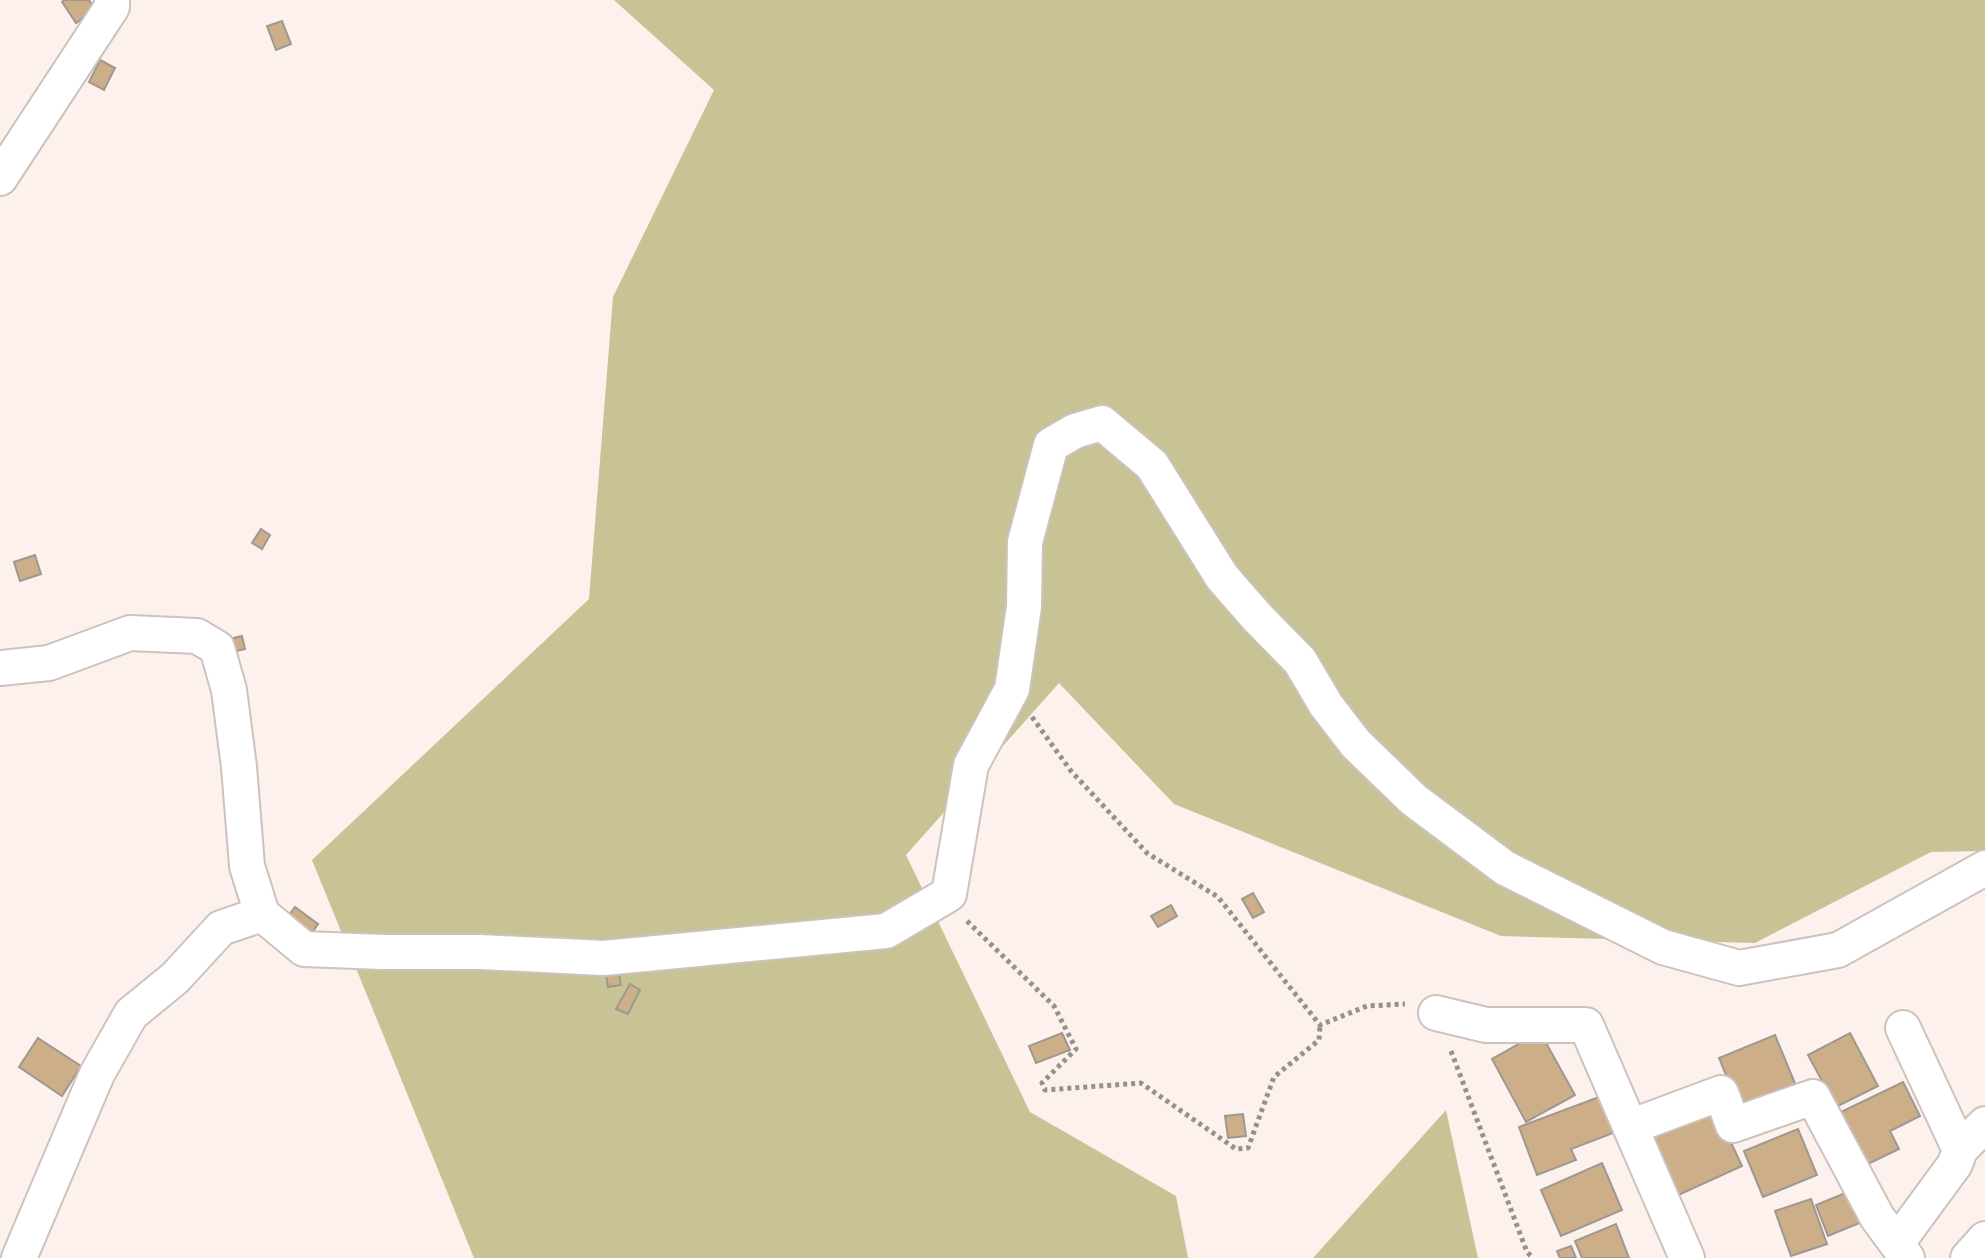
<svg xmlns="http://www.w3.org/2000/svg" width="1985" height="1258" font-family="Cabin,sans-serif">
<rect width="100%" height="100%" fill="#fdf1ed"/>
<path fill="#c7c395" d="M614,0H1985V851L1931,852L1755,943L1501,936L1174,804L1059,683L906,855L1030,1112L1176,1196L1188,1258H474L312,860L589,599L613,297L714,90Z
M1446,1110L1478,1258H1313Z"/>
<path fill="#ccae89" stroke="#9f9890" stroke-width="2" d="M64,0H89L95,9L76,23L62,2Z
M282,21L291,44L276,50L267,26Z
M100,60L115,68L104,90L89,82Z
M261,529L270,535L262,549L252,543Z
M35,555L41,574L20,581L14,562Z
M242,636L245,649L232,652L229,639Z
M1253,893L1264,912L1253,918L1242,899Z
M1171,905L1177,916L1158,927L1151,916Z
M295,907L318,924L307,940L284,922Z
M619,973L621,985L608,987L606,974Z
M630,984L640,990L628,1014L616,1009Z
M1540,1032L1575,1095L1526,1122L1492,1059Z
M1062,1033L1070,1050L1036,1063L1029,1046Z
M1850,1033L1878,1086L1836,1107L1808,1055Z
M1775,1035L1799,1093L1743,1116L1719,1058Z
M38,1038L81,1066L62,1096L19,1067Z
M1903,1082L1920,1116L1890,1131L1899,1149L1866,1165L1841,1112Z
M1607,1094L1621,1130L1571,1149L1576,1160L1537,1175L1519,1127Z
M1713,1104L1742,1166L1672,1198L1643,1136Z
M1243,1114L1246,1136L1228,1138L1225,1116Z
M1798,1129L1817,1175L1763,1197L1744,1151Z
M1602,1163L1622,1210L1561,1236L1541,1190Z
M1850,1191L1862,1222L1828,1236L1816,1205Z
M1811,1199L1827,1244L1791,1256L1775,1211Z
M1616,1224L1629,1258H1582L1575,1241Z
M1571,1246L1576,1258H1560L1557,1251Z"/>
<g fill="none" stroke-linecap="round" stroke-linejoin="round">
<defs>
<path id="street" d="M0,178L112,7V0
M0,668L49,663L130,633L197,636L217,648L229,690L239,767L247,866L262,914L304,949L383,952H480L604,958L886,931L949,894L971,765L1012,689L1024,607L1025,542L1051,445L1075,431L1102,423L1152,465L1222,577L1256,616L1300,661L1326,705L1356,744L1414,800L1505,868L1663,947L1739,968L1838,950L1985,868
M1436,1013L1486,1025H1586L1687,1258
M1903,1028L1960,1150
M1630,1127L1721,1093L1733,1125L1813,1097L1877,1217L1907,1258
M1897,1243L1955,1164L1960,1150L1985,1124
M19,1258L97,1074L131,1014L175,978L221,928L262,914
M1968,1258L1985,1239"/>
</defs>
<use href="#street" stroke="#cdc2be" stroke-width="38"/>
<path stroke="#98908d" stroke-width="5" stroke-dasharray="4 4" stroke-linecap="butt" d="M1032,717L1071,771L1147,853L1218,897L1320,1025L1367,1006L1405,1004
M967,921L1054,1006L1076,1049L1042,1083L1045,1090L1141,1083L1236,1149L1248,1148L1274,1077L1319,1040L1320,1025
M1451,1051L1527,1252L1533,1258"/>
<use href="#street" stroke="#fff" stroke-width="34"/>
</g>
</svg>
